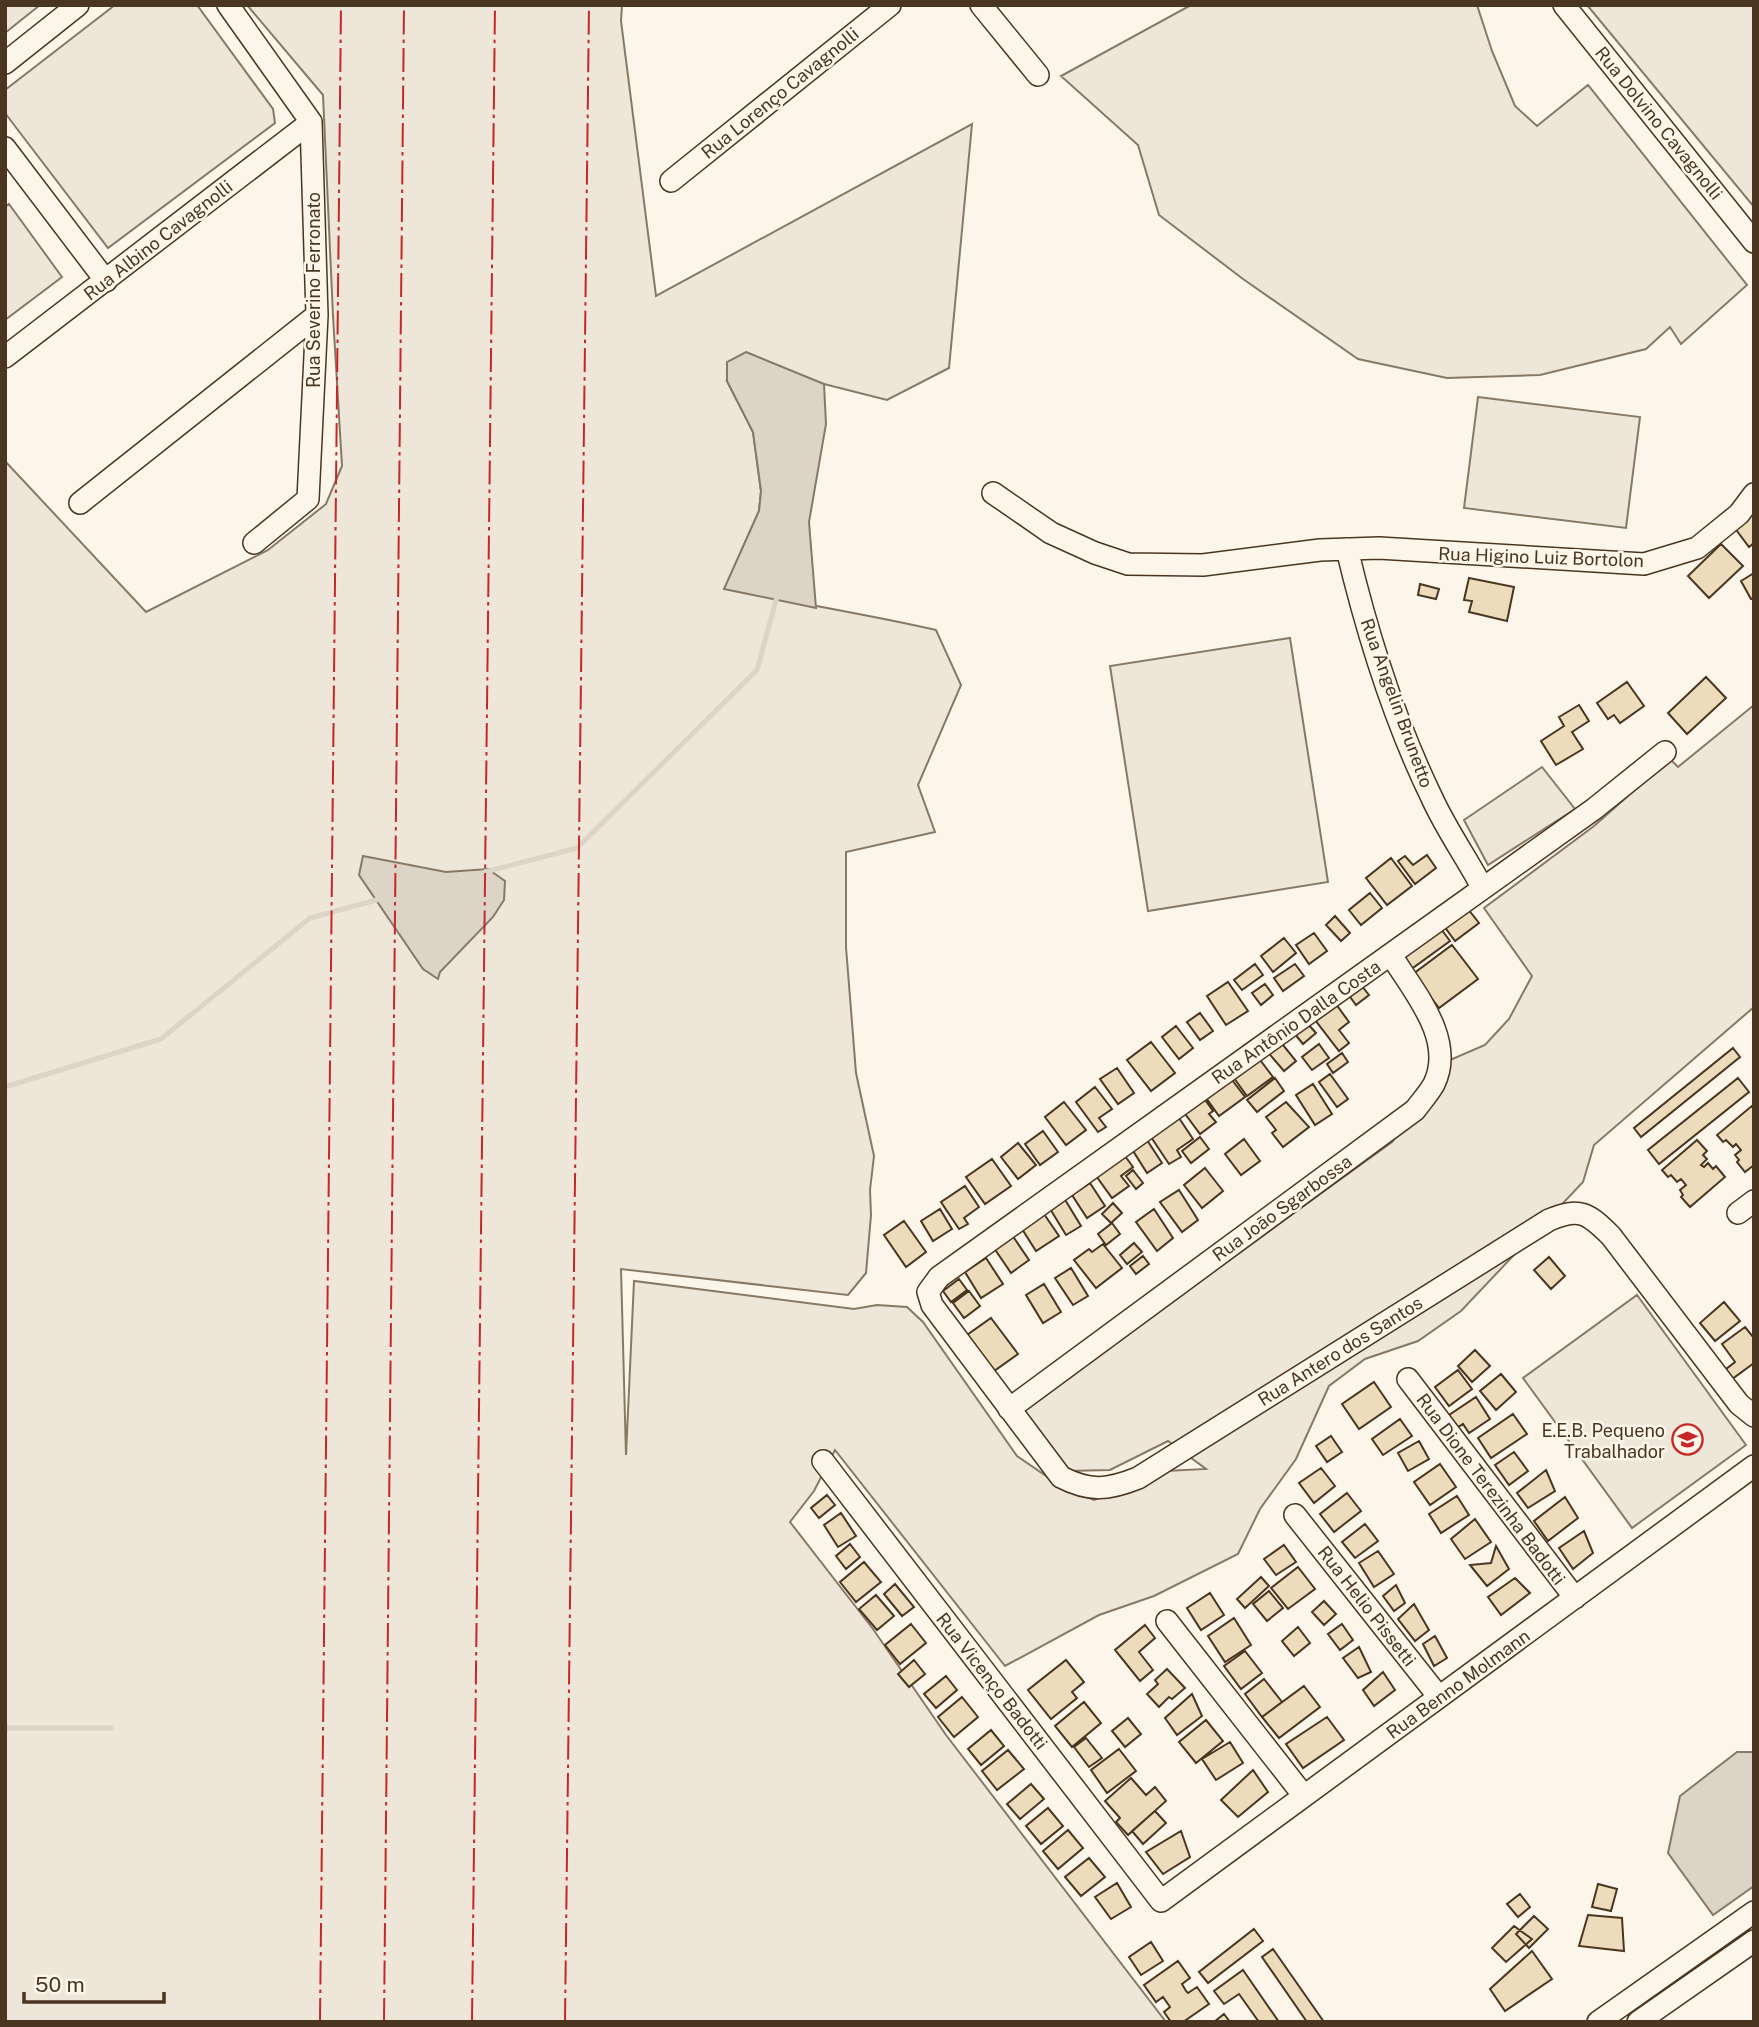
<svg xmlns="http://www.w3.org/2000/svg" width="1759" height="2027" font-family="'Public Sans',sans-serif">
<rect width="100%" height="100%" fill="#fbf6e9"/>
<path fill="#ede6d9" stroke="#887966" stroke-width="2" d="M5,5H40L5,33Z
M115,5H197L273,109L275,123L108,248L5,113V90Z
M247,5H622L621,21L656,296L972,124L949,368L887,400L824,384L727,381L753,432L761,491L759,511L725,588C795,603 866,614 936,630L961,685L918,785L935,832L846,852V947L856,1073L874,1156L870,1190L871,1215L866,1273L848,1295L621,1269L626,1455L634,1281L854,1309L877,1305L907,1307L923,1322L1017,1456L1058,1484L1094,1500L1165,1471L1206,1469L1168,1441L1110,1470L1066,1471L1011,1418L1392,1142L1433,1089L1443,1063L1485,1045L1509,1019L1532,976L1484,908L1594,826L1670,759L1678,767L1754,705V1007L1594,1145L1583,1182L1461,1311L1418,1341L1365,1359L1329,1386L1296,1459L1260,1509L1238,1554L1154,1596L1099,1615L1005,1666L835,1450L814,1491L790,1522L873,1629L946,1735L1166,2022H5V461L146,612L268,550L326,504L342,466L333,316L323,95Z
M1191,5H1477L1492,51L1515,106L1537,126L1588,85L1747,285L1681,344L1670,327L1646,349L1540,375L1447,378L1358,359L1243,279L1159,215L1138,145L1061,76Z
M1587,5H1754V207Z
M9,204L62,277L5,320V207Z
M1478,397L1640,417L1626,528L1464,508Z
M1290,638L1328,882L1148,911L1110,666Z
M1542,767L1575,809L1488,865L1464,820Z
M1637,1295L1746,1445L1632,1528L1523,1378Z"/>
<path fill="#dcd4c6" stroke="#887966" stroke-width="2" d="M746,352L824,384L826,424L809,522L816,608L724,589L759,511L761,491L753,432L727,381V362Z
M363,856L446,872L488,869L505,881L504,900L493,917L440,972L438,979L423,969L359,875Z
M1737,1752H1754V1886L1713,1915L1668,1853L1680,1796Z"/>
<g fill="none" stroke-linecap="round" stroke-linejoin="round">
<path stroke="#dcd4c6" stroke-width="5" d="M485,872L577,848L757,670L778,593
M5,1087L161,1039L310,918L380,899
M5,1728H111"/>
</g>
<path fill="#ecdcbc" stroke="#4a3520" stroke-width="2" d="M1754,512V543L1749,547L1734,527Z
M1721,544L1743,566L1709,598L1688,576Z
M1754,573V598L1751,599L1741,581Z
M1469,578L1514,587L1507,621L1469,612L1472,601L1464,600Z
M1420,584L1439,589L1436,599L1418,595Z
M1706,677L1726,698L1687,734L1668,713Z
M1627,682L1644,706L1620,723L1614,715L1608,719L1597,703Z
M1579,705L1589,721L1572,732L1583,749L1556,765L1541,741L1564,726L1559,717Z
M1427,855L1436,868L1415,884L1398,861L1405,856L1413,865Z
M1391,858L1412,886L1387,905L1366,878Z
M1370,893L1382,908L1361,925L1349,910Z
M1468,909L1479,923L1455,941L1444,926Z
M1335,916L1350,933L1341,941L1326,925Z
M1438,925L1450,941L1410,970L1398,954Z
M1314,933L1327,951L1309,964L1296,945Z
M1284,938L1296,953L1273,972L1261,956Z
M1452,945L1478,979L1439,1008L1413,974Z
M1255,964L1263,975L1242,990L1234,980Z
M1295,964L1304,976L1283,991L1274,978Z
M1228,982L1248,1011L1226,1025L1207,996Z
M1265,984L1273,995L1261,1005L1252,993Z
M1361,985L1369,995L1356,1005L1348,994Z
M1333,1000L1349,1022L1339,1030L1349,1043L1339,1051L1312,1016Z
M1200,1013L1213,1031L1200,1040L1187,1022Z
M1306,1022L1316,1033L1303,1044L1294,1033Z
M1176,1026L1193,1048L1179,1059L1162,1037Z
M1279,1040L1296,1061L1284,1071L1266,1050Z
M1151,1042L1175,1073L1151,1091L1127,1060Z
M1319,1044L1329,1058L1312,1070L1302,1057Z
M1733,1048L1740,1057L1641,1137L1634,1128Z
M1342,1053L1348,1062L1333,1073L1327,1064Z
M1257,1056L1273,1077L1247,1096L1231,1074Z
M1117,1068L1134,1093L1118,1104L1100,1079Z
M1330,1074L1348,1099L1337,1107L1319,1082Z
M1229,1076L1245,1097L1219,1116L1204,1095Z
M1275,1078L1284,1091L1257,1112L1247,1100Z
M1738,1078L1749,1092L1659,1164L1648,1150Z
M1313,1084L1332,1114L1315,1125L1296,1095Z
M1095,1087L1112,1109L1099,1118L1106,1127L1098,1132L1076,1102Z
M1203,1097L1213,1111L1209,1114L1216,1122L1200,1134L1183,1111Z
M1064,1102L1086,1130L1066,1145L1045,1117Z
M1286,1102L1309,1127L1283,1147L1272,1133L1276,1130L1266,1117Z
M1753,1105L1754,1165L1745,1172L1737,1162L1739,1160L1735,1155L1741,1150L1736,1144L1733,1147L1726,1140L1723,1142L1717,1135Z
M1175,1112L1193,1139L1177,1150L1181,1157L1169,1164L1149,1134Z
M1043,1131L1058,1152L1040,1165L1025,1144Z
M1145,1137L1162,1163L1147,1173L1130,1146Z
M1200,1137L1209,1149L1191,1163L1182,1151Z
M1244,1139L1260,1161L1241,1175L1225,1154Z
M1697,1140L1707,1151L1703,1155L1707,1159L1701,1165L1704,1167L1708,1163L1713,1169L1716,1166L1725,1177L1690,1207L1681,1197L1683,1195L1680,1190L1686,1185L1681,1179L1677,1182L1671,1175L1668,1177L1662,1170Z
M1018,1143L1036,1165L1018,1179L1001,1157Z
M1122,1152L1133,1167L1121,1176L1129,1186L1112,1198L1094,1173Z
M992,1159L1011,1186L985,1204L966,1177Z
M1205,1168L1223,1191L1202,1208L1184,1185Z
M1133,1170L1143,1183L1136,1189L1126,1176Z
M1090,1183L1105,1206L1087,1218L1072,1195Z
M965,1186L979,1207L964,1218L968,1224L959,1229L941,1202Z
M1179,1190L1198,1220L1182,1232L1160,1202Z
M1064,1198L1081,1226L1066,1235L1049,1207Z
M1113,1203L1122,1213L1111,1223L1102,1214Z
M940,1209L952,1229L933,1241L921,1221Z
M1154,1209L1173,1238L1157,1251L1136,1222Z
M1044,1214L1059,1236L1036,1251L1022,1229Z
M904,1221L926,1252L906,1267L884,1235Z
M1112,1223L1120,1234L1106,1245L1098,1234Z
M1012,1235L1029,1260L1011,1273L994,1248Z
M1134,1243L1142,1252L1127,1264L1120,1255Z
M1103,1244L1122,1268L1096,1288L1074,1260L1089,1249L1092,1252Z
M1143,1256L1149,1264L1136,1274L1130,1266Z
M1549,1257L1565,1276L1551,1289L1534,1270Z
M986,1258L1003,1284L981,1298L965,1272Z
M1071,1268L1088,1296L1073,1305L1055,1278Z
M959,1279L967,1290L951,1302L943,1291Z
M1044,1284L1061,1312L1043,1323L1026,1295Z
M969,1291L980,1306L964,1318L953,1303Z
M1724,1302L1740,1321L1715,1341L1700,1323Z
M991,1318L1018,1354L994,1371L967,1335Z
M1745,1327L1754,1338V1363L1728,1382L1721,1373L1735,1362L1722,1344Z
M1475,1350L1490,1366L1472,1382L1458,1366Z
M1458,1370L1472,1389L1449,1406L1435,1387Z
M1501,1374L1516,1392L1496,1410L1480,1391Z
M1374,1382L1391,1407L1359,1429L1342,1404Z
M1476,1397L1490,1419L1469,1433L1463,1424L1454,1430L1446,1417Z
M1513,1414L1527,1434L1491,1458L1478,1438Z
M1400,1419L1412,1436L1383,1455L1372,1439Z
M1331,1436L1342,1452L1327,1462L1316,1446Z
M1419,1441L1429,1459L1408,1471L1398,1453Z
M1514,1452L1528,1471L1509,1485L1495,1465Z
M1440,1464L1456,1487L1430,1505L1414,1482Z
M1321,1468L1335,1486L1314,1503L1299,1483Z
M1546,1470L1555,1491L1528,1508L1517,1493Z
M1347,1493L1361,1511L1334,1532L1320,1514Z
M827,1495L835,1505L819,1518L811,1508Z
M1457,1496L1469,1515L1441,1533L1429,1514Z
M1565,1497L1578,1518L1548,1541L1534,1521Z
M841,1513L856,1536L838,1547L824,1525Z
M1475,1519L1491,1542L1465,1559L1451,1539Z
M1365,1524L1378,1541L1355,1558L1342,1542Z
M1584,1531L1593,1553L1573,1569L1559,1548Z
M850,1544L860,1557L846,1569L836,1556Z
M1284,1545L1296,1562L1276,1575L1264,1559Z
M1496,1546L1509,1569L1487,1586L1470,1565L1491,1563Z
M1378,1551L1394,1574L1374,1587L1359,1563Z
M864,1562L881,1582L856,1602L840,1582Z
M1298,1567L1315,1589L1288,1609L1271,1588Z
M1261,1577L1269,1586L1245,1608L1237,1599Z
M1515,1578L1530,1593L1501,1615L1488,1597Z
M895,1584L914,1607L902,1616L884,1594Z
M1396,1585L1405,1603L1394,1611L1383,1596Z
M1269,1591L1283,1608L1267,1621L1253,1604Z
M1210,1593L1224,1615L1201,1630L1187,1608Z
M876,1595L894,1616L877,1630L859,1609Z
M1324,1601L1336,1614L1324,1625L1312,1612Z
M1414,1604L1429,1630L1415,1641L1398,1619Z
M1234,1618L1251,1645L1225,1662L1208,1636Z
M911,1624L926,1643L900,1664L885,1645Z
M1342,1624L1353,1640L1340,1650L1328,1634Z
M1145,1625L1155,1638L1139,1652L1153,1670L1140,1681L1115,1650Z
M1298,1627L1310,1643L1294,1656L1282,1641Z
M1435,1636L1447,1658L1434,1666L1423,1644Z
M1359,1647L1371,1672L1358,1678L1343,1658Z
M1245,1651L1262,1673L1241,1689L1224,1666Z
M914,1660L925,1674L909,1687L898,1674Z
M1066,1660L1084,1682L1072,1692L1077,1698L1051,1719L1028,1690Z
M1167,1669L1185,1688L1172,1699L1169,1697L1159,1707L1147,1694L1158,1684L1155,1680Z
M1383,1672L1395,1690L1374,1706L1363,1690Z
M946,1676L957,1690L936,1708L924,1694Z
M1264,1679L1282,1702L1262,1717L1245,1694Z
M1304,1686L1320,1707L1279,1738L1262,1717Z
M1192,1694L1202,1716L1177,1735L1165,1718Z
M962,1697L978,1717L954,1737L938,1717Z
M1084,1702L1101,1723L1072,1747L1055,1726Z
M1327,1717L1344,1740L1303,1768L1286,1744Z
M1128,1718L1141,1734L1125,1747L1112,1731Z
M1206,1720L1223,1741L1196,1763L1179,1742Z
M991,1730L1004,1746L981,1765L968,1749Z
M1086,1738L1102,1758L1089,1767L1074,1747Z
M1230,1742L1243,1763L1216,1780L1202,1759Z
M1119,1749L1136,1771L1107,1793L1091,1770Z
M1008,1750L1024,1769L997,1790L982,1771Z
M1253,1770L1268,1792L1238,1817L1221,1800Z
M1131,1778L1146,1795L1155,1787L1166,1801L1128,1835L1116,1822L1120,1818L1105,1801Z
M1031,1784L1044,1799L1020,1819L1007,1804Z
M1048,1808L1063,1826L1041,1844L1026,1826Z
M1155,1811L1166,1823L1143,1844L1132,1831Z
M1068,1830L1083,1848L1058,1869L1043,1851Z
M1181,1831L1190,1857L1163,1874L1146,1852Z
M1089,1858L1105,1877L1081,1896L1065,1877Z
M1117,1883L1131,1907L1111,1919L1095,1897Z
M1598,1884L1617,1889L1611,1911L1592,1907Z
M1520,1894L1530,1907L1518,1917L1507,1904Z
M1588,1915L1622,1918L1624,1951L1579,1946Z
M1534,1916L1548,1929L1529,1948L1516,1934Z
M1514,1926L1532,1939L1506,1962L1492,1948Z
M1254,1929L1263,1941L1208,1983L1199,1972Z
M1151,1942L1163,1961L1141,1975L1129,1957Z
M1273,1949L1324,2022H1307L1262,1957Z
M1532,1951L1552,1979L1505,2011L1490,1989Z
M1178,1961L1190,1978L1182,1984L1186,1991L1188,1993L1197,1987L1209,2004L1183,2022H1171L1164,2012L1170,2007L1163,1997L1156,2002L1144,1985Z
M1243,1970L1279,2022H1259L1239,1994L1224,2004L1214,1991Z
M1224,2014L1230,2022H1214Z"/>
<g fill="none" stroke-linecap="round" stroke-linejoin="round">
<defs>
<path id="minor" d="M228,5L311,122
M981,5L1038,75
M1564,5L1754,242
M5,63L78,5
M5,148L106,281
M671,181L890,5
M5,357L311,122
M993,493L1051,533L1095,553L1128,564L1203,565L1320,550L1379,548L1644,564L1697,548L1739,514L1754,494
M80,503L317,315
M254,543L308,499L317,315L311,122
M1347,549C1367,633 1394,720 1432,798C1446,829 1466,857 1482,887
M1665,752L1594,809L939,1277L928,1292L932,1305L1061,1477C1090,1492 1108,1490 1138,1478L1549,1220C1580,1207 1588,1213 1611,1236L1739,1404L1754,1416
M1738,1213L1754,1201
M1408,1379L1575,1598
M1009,1409L1415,1110C1421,1102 1429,1093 1434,1084C1456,1039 1413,991 1391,955
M823,1461L1161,1901L1754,1466
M1295,1515L1439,1697
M1167,1621L1304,1796
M1598,2022L1754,1912
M1638,2022L1754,1941"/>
</defs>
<use href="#minor" stroke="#4a3520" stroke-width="24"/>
<use href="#minor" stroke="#fbf6e9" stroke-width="21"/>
<path stroke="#c62828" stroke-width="2" stroke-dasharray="24 5 3.5 5" stroke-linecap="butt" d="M320,2022L341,5
M384,2022L404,5
M472,2022L495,5
M565,2022L589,5"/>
</g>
<defs>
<symbol id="school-ring" viewBox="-11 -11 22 22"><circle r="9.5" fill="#fbf6e9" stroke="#c62828" stroke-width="1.5"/><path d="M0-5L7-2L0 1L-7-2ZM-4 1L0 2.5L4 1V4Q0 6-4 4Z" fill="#c62828"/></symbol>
</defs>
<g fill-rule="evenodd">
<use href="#school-ring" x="1670" y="1422" width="35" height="35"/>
</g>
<g text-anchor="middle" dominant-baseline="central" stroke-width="5" stroke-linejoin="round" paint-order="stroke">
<g font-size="18" fill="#4a3520" stroke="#fbf6e9">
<text transform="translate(780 93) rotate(-39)">Rua Lorenço Cavagnolli</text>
<text transform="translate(1659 123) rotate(51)">Rua Dolvino Cavagnolli</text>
<text transform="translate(158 240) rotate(-38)">Rua Albino Cavagnolli</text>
<text transform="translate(313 290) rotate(-90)">Rua Severino Ferronato</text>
<text transform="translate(1541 557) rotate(2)">Rua Higino Luiz Bortolon</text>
<text transform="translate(1397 703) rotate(70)">Rua Angelin Brunetto</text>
<text transform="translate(1296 1022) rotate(-35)">Rua Antônio Dalla Costa</text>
<text transform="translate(1282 1208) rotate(-36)">Rua João Sgarbossa</text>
<text transform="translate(1340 1351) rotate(-32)">Rua Antero dos Santos</text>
<text transform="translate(1491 1489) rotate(53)">Rua Dione Terezinha Badotti</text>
<text transform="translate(1367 1606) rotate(52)">Rua Helio Pissetti</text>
<text transform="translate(992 1681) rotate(52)">Rua Vicenço Badotti</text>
<text transform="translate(1458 1684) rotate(-36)">Rua Benno Molmann</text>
</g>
<g font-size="18" fill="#4a3520" stroke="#fbf6e9" text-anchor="end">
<text x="1665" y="1430">E.E.B. Pequeno<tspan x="1665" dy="21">Trabalhador</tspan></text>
</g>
</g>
<rect width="1759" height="2027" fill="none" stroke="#4a3520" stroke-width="14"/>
<path d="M24 1992v10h140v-10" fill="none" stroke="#4a3520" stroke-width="3.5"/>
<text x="35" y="1992" font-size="21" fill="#4a3520" stroke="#fbf6e9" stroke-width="5" paint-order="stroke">50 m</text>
</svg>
